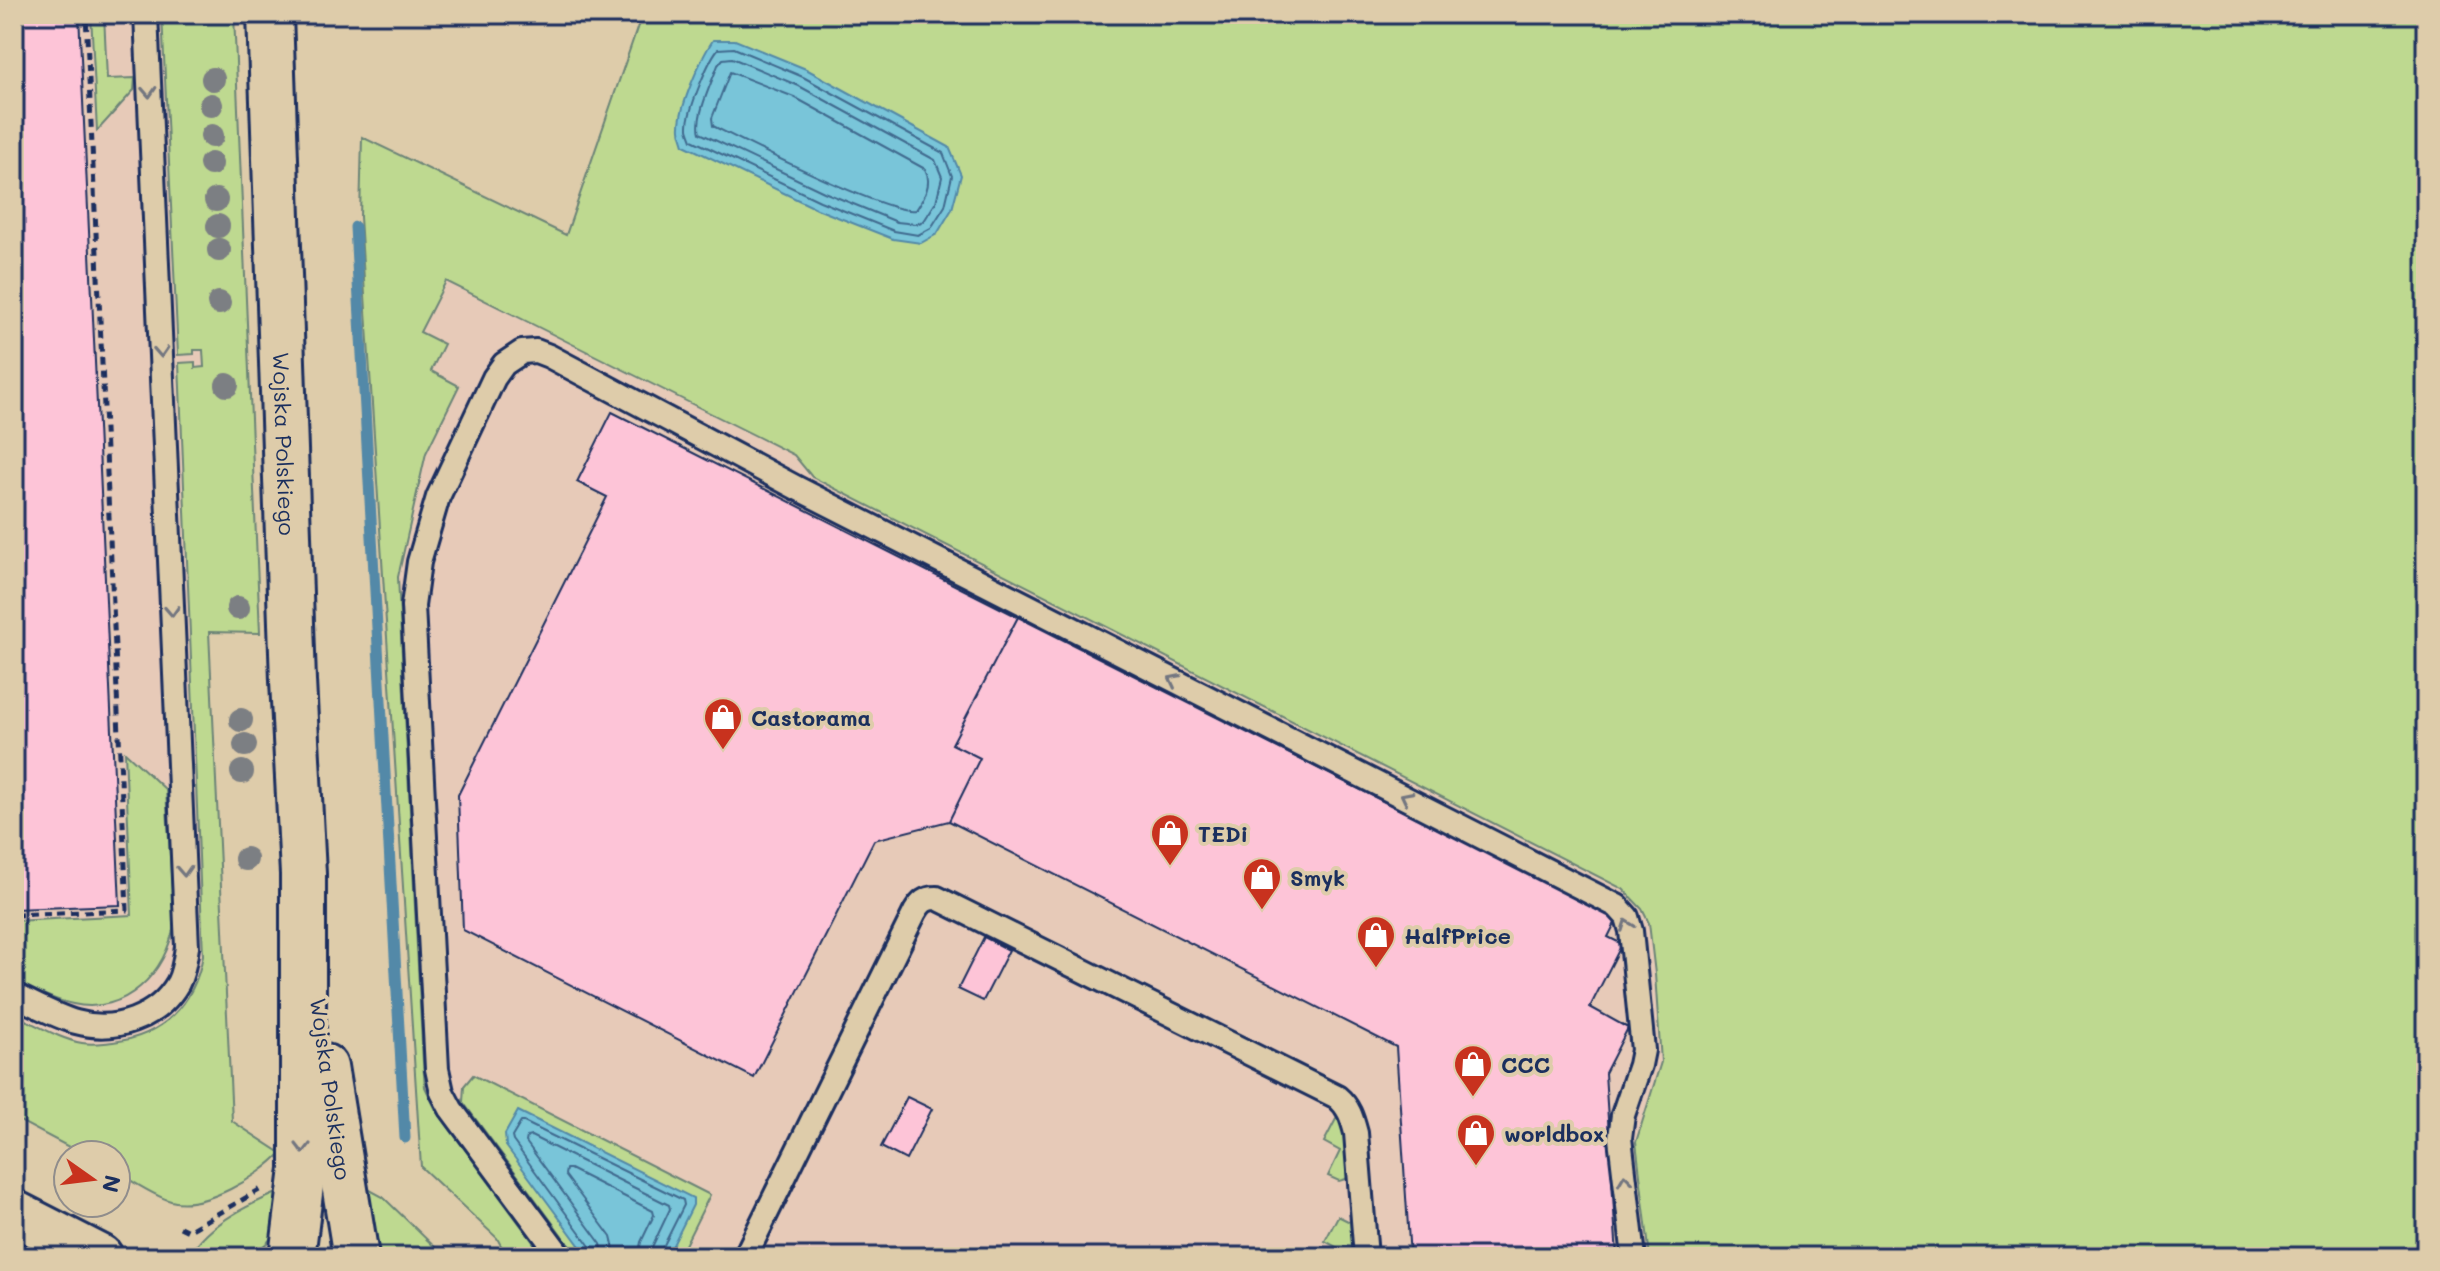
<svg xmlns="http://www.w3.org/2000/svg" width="2440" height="1271" font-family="Mali,sans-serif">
<rect width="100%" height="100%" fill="#deccaa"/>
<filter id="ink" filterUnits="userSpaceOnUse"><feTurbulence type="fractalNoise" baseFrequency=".0125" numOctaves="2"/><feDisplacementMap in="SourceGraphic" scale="16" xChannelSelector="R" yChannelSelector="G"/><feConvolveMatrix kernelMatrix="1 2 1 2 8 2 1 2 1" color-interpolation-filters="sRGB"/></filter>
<g filter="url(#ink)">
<path fill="#e7cab8" d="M14,14H234L260,633L209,632L232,1121L14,1020Z
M360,217L891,489L1766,923L1666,1257H507L497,1238L421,1167Z"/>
<path fill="#bed990" stroke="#6c8477" stroke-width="2" d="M91,14H104L107,79L135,78L134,90L97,131Z
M162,14H234L260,633L209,632L232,1121L281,1153C260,1176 204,1210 171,1201C152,1195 133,1181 116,1172V1155H84L14,1118V1015C36,1024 59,1039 82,1043C93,1045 103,1043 113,1042C163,1036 194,1005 203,955L179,363L195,362V368L204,367L203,350H194V354L178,355Z
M642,14H2426V1257H1650L1636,1142L1661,1062L1655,974L1649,923L1642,909L1623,889L812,477L794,455L446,281L420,332L444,344L431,371L459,386L426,453L398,577L423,1062L425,1087L436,1110L544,1257H507L497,1238L421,1167L360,217L362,137L566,235Z
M125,752L166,790L174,924C167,972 125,1016 73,1004C52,1000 33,989 14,980V921L132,915Z
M473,1075L710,1195L679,1257H578L463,1102L464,1086Z
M1337,1117L1344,1120L1349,1173L1346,1179L1339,1181L1328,1176L1340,1151L1324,1142Z
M289,1188C284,1202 281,1218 275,1231C260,1264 218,1257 189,1257C208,1222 254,1202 289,1188Z
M356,1190H370L383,1197L445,1257H385L369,1239Z
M1338,1216L1350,1222L1354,1257H1333L1338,1248L1325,1241Z"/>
<path fill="#79c5d9" stroke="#5389a8" stroke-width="2" d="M713,40H735L806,69L949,147L961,175L952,209L937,234L921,243L893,239L817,209L684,145C683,140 679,132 680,126C680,105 701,58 713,40Z
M518,1111L693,1198V1205L667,1257H588L506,1146L505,1134Z"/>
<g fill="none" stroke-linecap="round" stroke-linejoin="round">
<path stroke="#416b8f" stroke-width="2" d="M734,48L803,77L943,153L952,176L945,206L931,228L918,235L894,231L820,201L692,140C691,137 688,130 688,128C687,112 708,61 718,49Z
M732,58L799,86L935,160L942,177L936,202L924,221L916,224L897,222L824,192L700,133C695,116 712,82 718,65L723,59Z
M730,72L794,97L925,169C933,183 924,198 916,210C890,216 745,142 713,126L712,118Z
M594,1257L592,1249L513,1141L512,1137L521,1122H524L683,1200L684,1205L661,1251L660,1257
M604,1257L601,1244L526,1142L527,1137L531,1136L669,1205L670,1209L652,1247L650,1257
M616,1257L611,1237L565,1175L566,1169H570L653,1211L654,1215L641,1242L638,1257"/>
<path stroke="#5389a8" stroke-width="11" d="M355,227L405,1138"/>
</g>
<path fill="#fdc4d7" stroke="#1b2f5e" stroke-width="2" d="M14,14H79L120,905L14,909Z
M612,412L1018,617L952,744L980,758L949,821L874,840L754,1078L463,930L458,795L607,497L577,482Z
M1018,617L1617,919L1608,937L1622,944L1590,1007L1628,1028L1605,1073L1617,1257H1410L1396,1047L949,821L980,758L952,744Z
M984,937L1009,950L983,1001L958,989Z
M907,1097L932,1109L906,1160L881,1147Z"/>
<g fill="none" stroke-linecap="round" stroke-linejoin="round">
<defs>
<path id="lane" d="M14,995C34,1004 55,1016 76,1022C115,1033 158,1018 178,983C184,972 185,959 187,947L146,14
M561,1257L451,1109L442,1092L437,1069L413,606L419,562L438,497L494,378L504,364L522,352L536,351L549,356L797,488L1617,906L1627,917L1631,931L1643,1050L1640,1065L1623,1115L1620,1138L1634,1257
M745,1257L915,912C921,902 925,898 937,898L1337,1097C1349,1107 1352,1118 1356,1133L1366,1257"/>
<g id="secondary">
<path id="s1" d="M270,14L293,681L303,874V1169L292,1257"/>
<path d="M325,1067L356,1257"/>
<path d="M14,1213L100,1257"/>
</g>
</defs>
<use href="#lane" stroke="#1b2f5e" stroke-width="28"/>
<use href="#secondary" stroke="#1b2f5e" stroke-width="50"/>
<path stroke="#1b2f5e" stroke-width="5" stroke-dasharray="8 6" stroke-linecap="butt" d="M14,915L127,910L86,14
M180,1227L188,1231L261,1189"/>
<use href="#lane" stroke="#deccaa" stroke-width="22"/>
<use href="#secondary" stroke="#deccaa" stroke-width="44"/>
</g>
<g fill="#7c7f83">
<circle cx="213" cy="79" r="12"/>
<circle cx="211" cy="105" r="12"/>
<circle cx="212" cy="136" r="12"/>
<circle cx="211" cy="164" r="12"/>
<circle cx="216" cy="200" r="12"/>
<circle cx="218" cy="226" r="12"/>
<circle cx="219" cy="250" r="12"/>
<circle cx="219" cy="303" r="12"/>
<circle cx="227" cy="385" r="12"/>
<circle cx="238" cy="608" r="12"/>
<circle cx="241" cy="720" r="12"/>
<circle cx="245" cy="745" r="12"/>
<circle cx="242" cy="772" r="12"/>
<circle cx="246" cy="859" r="12"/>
</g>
<defs><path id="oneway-chevron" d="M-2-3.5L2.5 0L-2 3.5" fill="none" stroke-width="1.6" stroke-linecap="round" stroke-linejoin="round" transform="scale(2)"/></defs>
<g stroke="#737680">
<use href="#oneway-chevron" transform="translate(149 92) rotate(87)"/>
<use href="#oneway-chevron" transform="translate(161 352) rotate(87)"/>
<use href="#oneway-chevron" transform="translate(172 611) rotate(87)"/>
<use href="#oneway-chevron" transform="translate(1174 680) rotate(-153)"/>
<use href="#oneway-chevron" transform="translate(1406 797) rotate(-153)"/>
<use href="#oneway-chevron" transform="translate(184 871) rotate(87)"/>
<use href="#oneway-chevron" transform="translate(1627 925) rotate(-110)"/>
<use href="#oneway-chevron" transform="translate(303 1148) rotate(90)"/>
<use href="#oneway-chevron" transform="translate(1625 1180) rotate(-97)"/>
</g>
</g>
<defs>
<symbol id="shop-pin" viewBox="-11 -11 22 30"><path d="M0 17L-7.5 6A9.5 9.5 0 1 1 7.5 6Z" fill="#c8321e" stroke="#deccaa"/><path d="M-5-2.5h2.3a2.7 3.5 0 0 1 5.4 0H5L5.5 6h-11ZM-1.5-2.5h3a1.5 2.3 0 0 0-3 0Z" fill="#fff"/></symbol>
</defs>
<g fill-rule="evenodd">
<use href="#shop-pin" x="701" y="695" width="44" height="60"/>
<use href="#shop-pin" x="1148" y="811" width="44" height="60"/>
<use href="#shop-pin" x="1240" y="855" width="44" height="60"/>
<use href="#shop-pin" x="1354" y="913" width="44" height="60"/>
<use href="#shop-pin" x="1451" y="1042" width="44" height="60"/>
<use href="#shop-pin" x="1454" y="1111" width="44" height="60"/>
</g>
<g text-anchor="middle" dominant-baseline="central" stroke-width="8" stroke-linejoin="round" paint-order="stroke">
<g font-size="22" fill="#1b2f5e" stroke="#deccaa">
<text stroke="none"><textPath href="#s1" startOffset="430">Wojska Polskiego</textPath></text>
<text transform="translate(331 1089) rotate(82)">Wojska Polskiego</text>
</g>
<g font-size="22" font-weight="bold" fill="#1b2f5e" stroke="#deccaa" text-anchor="start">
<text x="751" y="717">Castorama</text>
<text x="1198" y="833">TEDi</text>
<text x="1290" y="877">Smyk</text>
<text x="1404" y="935">HalfPrice</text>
<text x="1501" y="1064">CCC</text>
<text x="1504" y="1133">worldbox</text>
</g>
</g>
<rect width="2440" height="1271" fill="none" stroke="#deccaa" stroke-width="48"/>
<rect x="24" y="24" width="2392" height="1223" fill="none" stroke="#1b2f5e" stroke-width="3" filter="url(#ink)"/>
<g transform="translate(92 1179) rotate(104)"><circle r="38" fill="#deccaa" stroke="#908d8c" stroke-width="2"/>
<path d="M0-6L14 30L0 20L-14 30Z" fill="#c8321e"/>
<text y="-12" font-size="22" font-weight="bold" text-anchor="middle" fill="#1b2f5e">N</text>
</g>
</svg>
